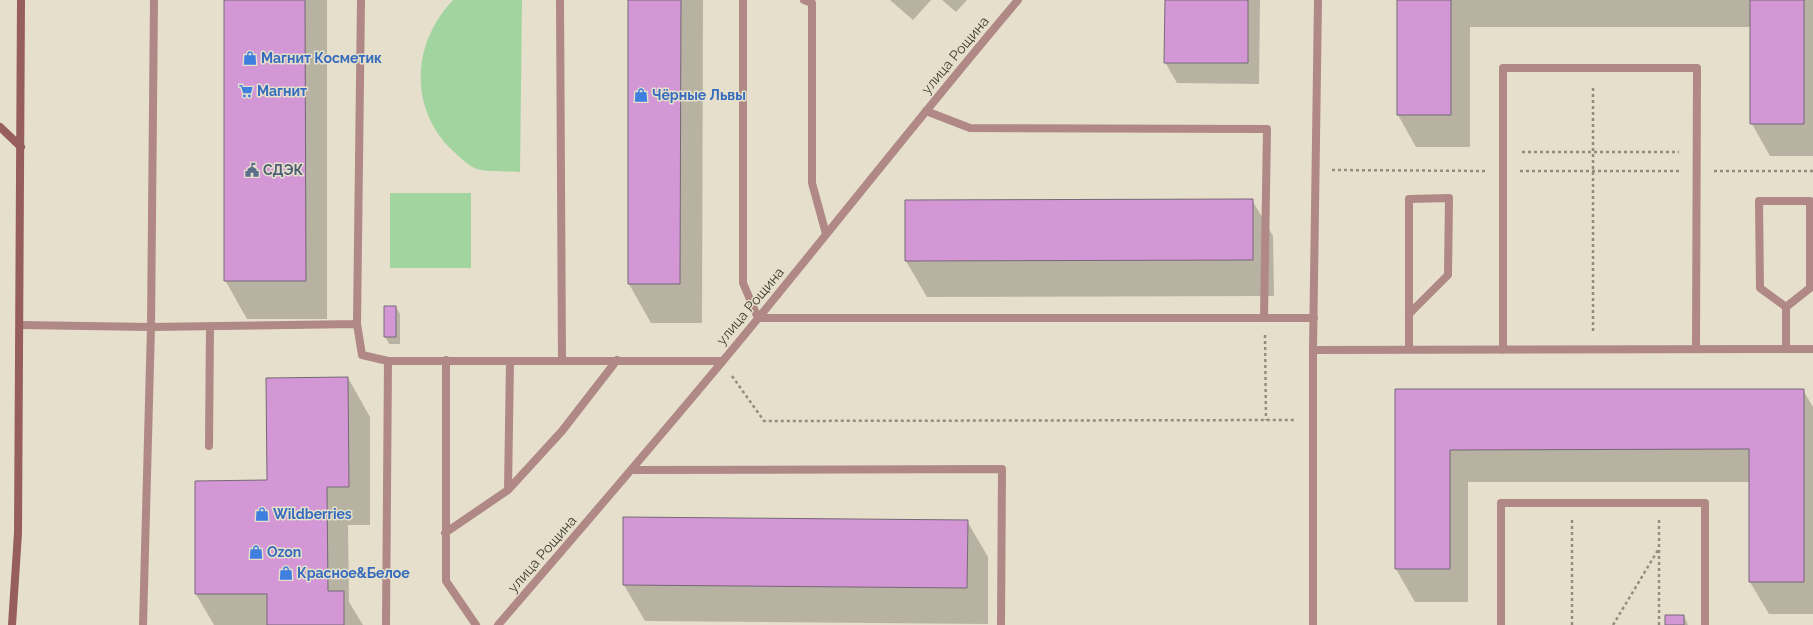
<svg xmlns="http://www.w3.org/2000/svg" width="1813" height="625" font-family="Raleway,sans-serif">
<rect width="100%" height="100%" fill="#e5dfcb"/>
<path fill="#a2d4a0" d="M453,0H522L520,172C510,171 486,172 477,169C468,166 460,157 453,151C408,108 412,43 453,0Z
M390,193H471V268H390Z"/>
<path fill="#0003" d="M225,0H327V319H247L225,280Z
M629,0H703L702,323H651L629,284Z
M890,0H931L913,20Z
M942,0H967L956,12Z
M1165,0H1260L1259,84L1177,83L1165,62Z
M1398,0H1813V156H1770L1752,124V27H1470V147H1416L1398,115Z
M1252,200L1273,236L1274,296L927,297L906,261Z
M396,307L400,314V344H389L385,336Z
M348,378L370,417V525H348L349,602L363,625H214L196,594V482L268,481Z
M1396,390H1803L1813,407V614H1769L1750,582V482H1468V602H1415L1396,569Z
M967,521L988,557V624L645,621L624,585Z
M1684,616L1688,625H1666Z"/>
<path fill="#d397d6" stroke="#766876" d="M224,0H305L306,281H224Z
M628,0H681L680,284H628Z
M1165,0H1248V63H1164Z
M1397,0H1451V115H1397Z
M1750,0H1804V124H1750Z
M1253,199V260L905,261V200Z
M384,306H396V337H384Z
M348,377L349,487H327L328,591H344V625H267V594H195V481L267,480L266,378Z
M1395,389H1804V582H1749V449L1450,450V569H1395Z
M623,517L968,520L967,588L623,585Z
M1665,615H1684V625H1665Z"/>
<g fill="none" stroke-linecap="round" stroke-linejoin="round">
<path stroke="#928d7f" stroke-width="2.5" stroke-dasharray="3 3" stroke-linecap="butt" d="M1522,152H1679
M1332,170L1485,171
M1520,171H1679
M1714,171H1813
M1593,331V86
M1265,335L1266,420
M732,376L764,421L1296,420
M1572,520V625
M1659,520V625
M1613,625L1658,550"/>
<path stroke="#b08886" stroke-width="8" d="M361,0L357,324L362,355L388,361H722
M560,0L562,360
M743,0V283L758,318H1314
M804,0L812,3V183L826,234
M926,111L970,128L1267,129L1264,318
M1786,307L1760,288L1759,201H1810V288L1786,307V349
M1409,314L1448,275L1449,198L1409,199V348
M20,325L151,327L357,324
M1313,350L1813,349
M1503,350V68H1697L1696,349
M446,360V581L476,625
M209,446L210,326
M632,470L1002,469L1001,625
M508,490L562,431L617,360
M445,533L508,490L510,361
M143,625L151,327L154,0
M386,625L388,361
M1313,625V350L1318,0
M1501,625V503H1705V625"/>
<path stroke="#b08886" stroke-width="8" d="M498,625C586,523 674,421 760,316C846,211 930,104 1018,0"/>
<path stroke="#965e5c" stroke-width="8" d="M0,127L21,147
M12,625L18,533L21,0"/>
</g>
<defs>
<symbol id="shop-bare" viewBox="-9 -9 18 18"><path d="M-5-2.5h2.3a2.7 3.5 0 0 1 5.4 0H5L5.5 6h-11ZM-1.5-2.5h3a1.5 2.3 0 0 0-3 0Z" fill="#3f7fe0" stroke="#e5dfcb" stroke-width="2.5" paint-order="stroke"/></symbol>
<symbol id="supermarket-bare" viewBox="-9 -9 18 18"><path d="M-6-5.5h2.5l.6 2H6L4.5 2H-2.5L-4.4-4H-6ZM-1.5 3.2a1.3 1.3 0 1 0 .1 0ZM3 3.2a1.3 1.3 0 1 0 .1 0Z" fill="#3f7fe0" stroke="#e5dfcb" stroke-width="2.5" paint-order="stroke"/></symbol>
<symbol id="civic-bare" viewBox="-9 -9 18 18"><path d="M-.6-6.5H3V-4.5H.6V-3L4-1V1h2V6H-6V1h2V-1L-.6-3ZM-1.2 2.5V6h2.4V2.5Z" fill="#5c6f8a" stroke="#e5dfcb" stroke-width="2.5" paint-order="stroke"/></symbol>
</defs>
<g fill-rule="evenodd">
<use href="#shop-bare" x="240" y="48" width="20" height="20"/>
<use href="#supermarket-bare" x="236" y="81" width="20" height="20"/>
<use href="#shop-bare" x="631" y="85" width="20" height="20"/>
<use href="#civic-bare" x="242" y="160" width="20" height="20"/>
<use href="#shop-bare" x="252" y="504" width="20" height="20"/>
<use href="#shop-bare" x="246" y="542" width="20" height="20"/>
<use href="#shop-bare" x="276" y="563" width="20" height="20"/>
</g>
<g text-anchor="middle" dominant-baseline="central" stroke-width="3" stroke-linejoin="round" paint-order="stroke">
<g font-size="14" fill="#3e3b33" stroke="#e5dfcb">
<text transform="translate(955 55) rotate(-50)">улица Рощина</text>
<text transform="translate(750 306) rotate(-50)">улица Рощина</text>
<text transform="translate(542 554) rotate(-49)">улица Рощина</text>
</g>
<g font-size="14" font-weight="bold" fill="#366cbe" stroke="#e5dfcb" text-anchor="start">
<text x="261" y="58">Магнит Косметик</text>
<text x="257" y="91">Магнит</text>
<text x="652" y="95">Чёрные Львы</text>
<text x="273" y="514">Wildberries</text>
<text x="267" y="552">Ozon</text>
<text x="297" y="573">Красное&amp;Белое</text>
</g>
<g font-size="14" font-weight="bold" fill="#4e5e75" stroke="#e5dfcb" text-anchor="start">
<text x="263" y="170">СДЭК</text>
</g>
</g>
</svg>
